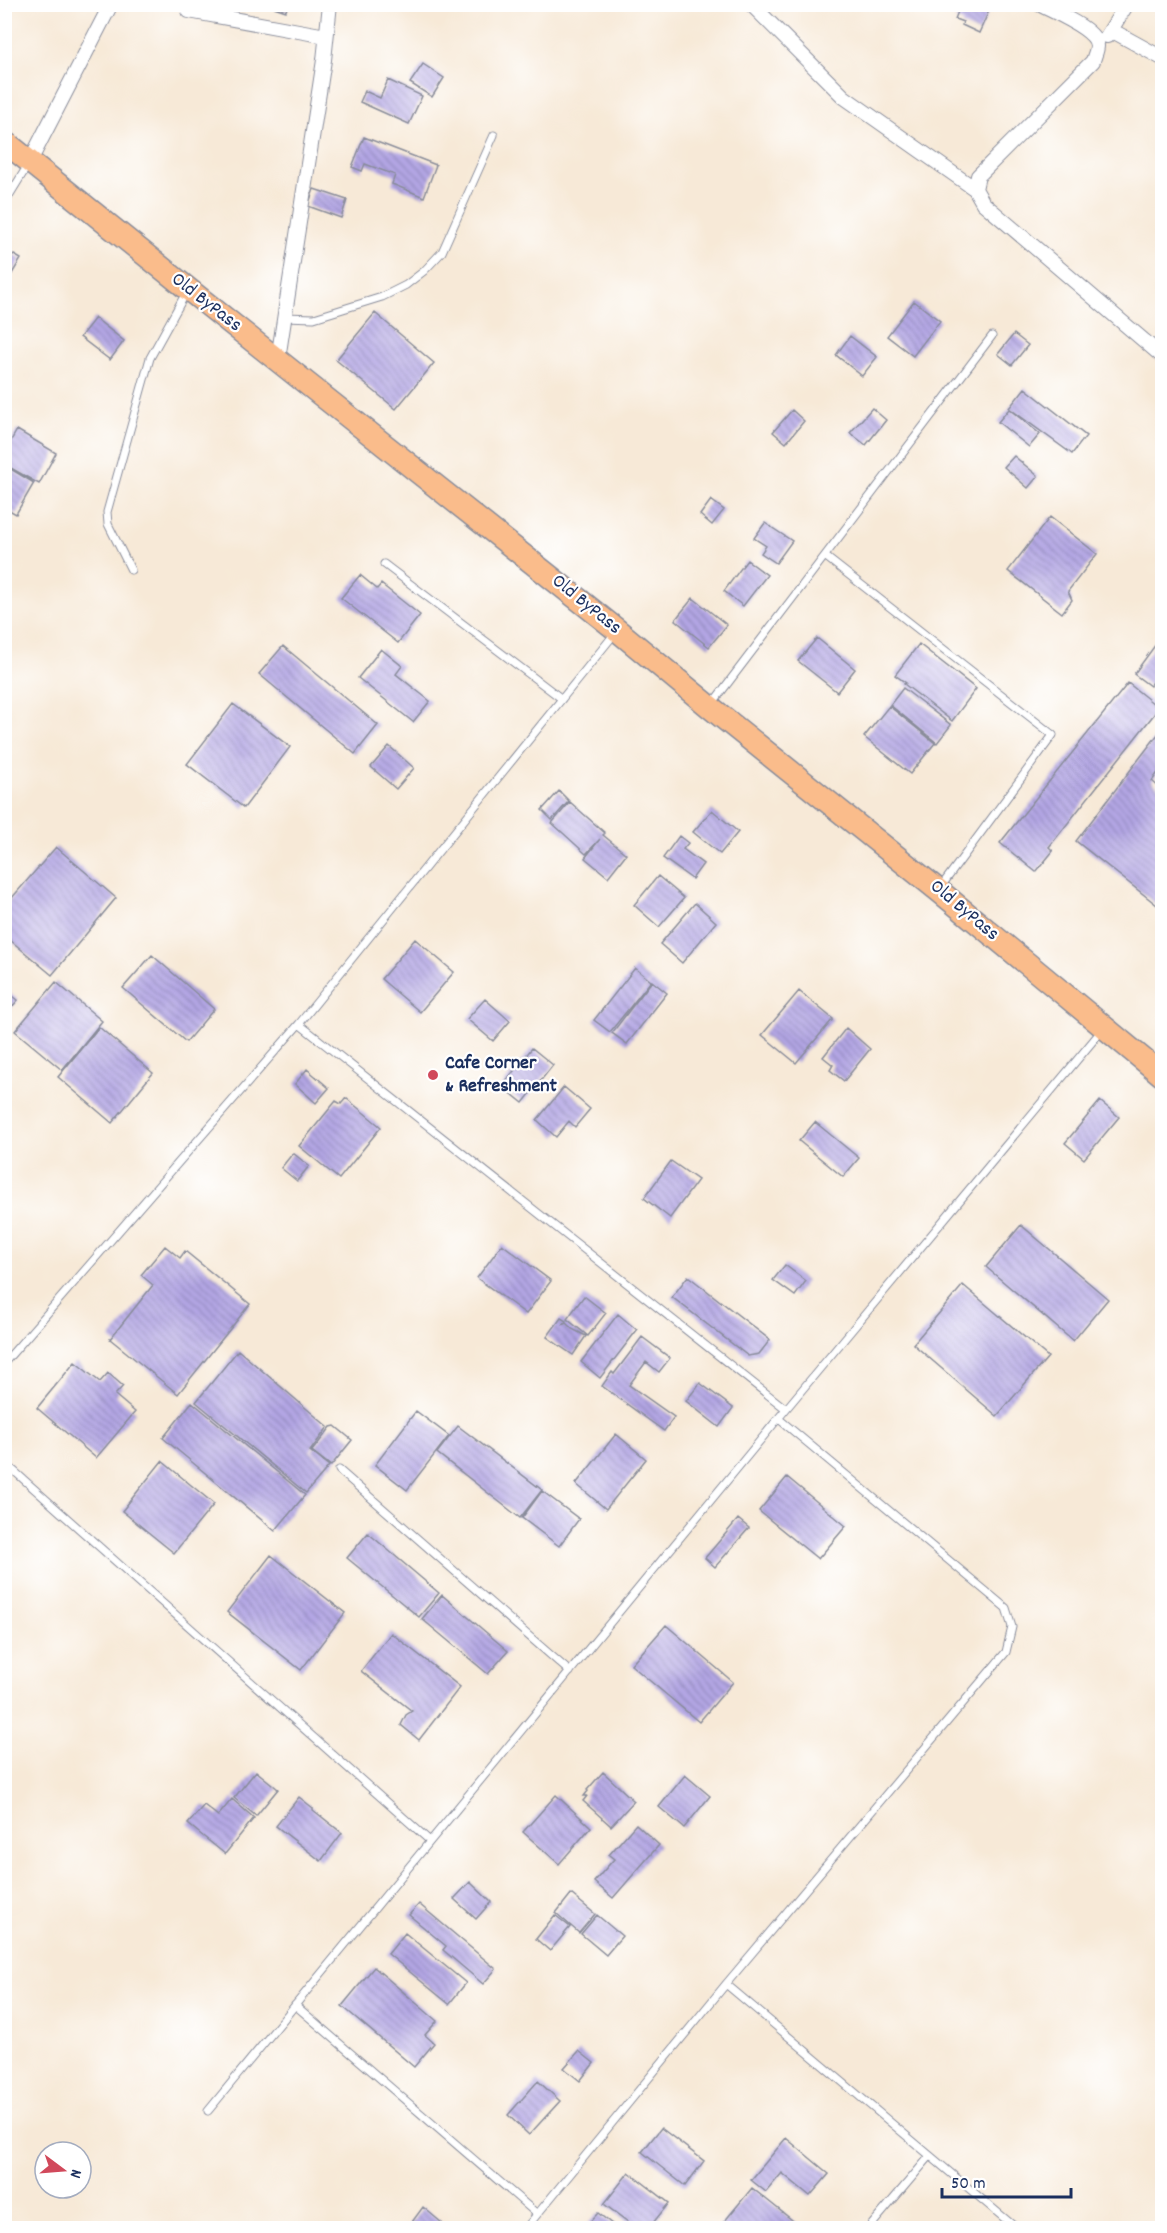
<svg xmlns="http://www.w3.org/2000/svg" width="1167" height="2233" font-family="Dekko,sans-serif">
<defs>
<pattern id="building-back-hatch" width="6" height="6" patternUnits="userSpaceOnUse" patternTransform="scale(1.5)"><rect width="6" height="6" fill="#b3a6e4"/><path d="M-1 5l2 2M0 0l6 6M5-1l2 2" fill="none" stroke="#9188bc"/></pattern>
</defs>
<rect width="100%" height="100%" fill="#fff"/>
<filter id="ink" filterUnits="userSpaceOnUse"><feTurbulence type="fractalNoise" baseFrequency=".0167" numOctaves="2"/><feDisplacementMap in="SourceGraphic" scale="12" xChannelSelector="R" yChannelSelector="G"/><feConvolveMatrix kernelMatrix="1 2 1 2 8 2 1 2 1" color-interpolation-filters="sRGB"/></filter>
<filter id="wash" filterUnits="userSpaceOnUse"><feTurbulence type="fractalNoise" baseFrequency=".008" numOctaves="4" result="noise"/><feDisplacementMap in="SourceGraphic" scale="24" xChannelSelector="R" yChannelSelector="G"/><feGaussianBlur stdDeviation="1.35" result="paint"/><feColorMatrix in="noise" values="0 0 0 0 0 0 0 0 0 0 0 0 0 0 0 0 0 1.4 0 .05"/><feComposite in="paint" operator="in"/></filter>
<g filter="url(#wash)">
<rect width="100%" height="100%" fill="#f7e9d7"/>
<g id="blocks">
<path fill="url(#building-back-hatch)" d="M272,4H288L286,11L271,6Z
M961,4H992L979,33L962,25L963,22L955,19Z
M423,64L444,78L432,97L410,83Z
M388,80L422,96L409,124L360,102L365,91L380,98Z
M364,137L436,165L424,197L392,184L395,175L365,164L362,171L352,167Z
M314,189L347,200L341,218L308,206Z
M4,249L21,259L10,277L4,273Z
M914,301L940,321L913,356L887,336Z
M375,313L434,363L396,409L336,360Z
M95,318L124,341L110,360L80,337Z
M1014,334L1028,345L1012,365L998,354Z
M850,336L877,357L862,376L836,355Z
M1025,388L1086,436L1072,454L1009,408Z
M872,408L886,420L866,445L850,433Z
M1009,409L1040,434L1029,447L998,422Z
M792,410L804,421L786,443L773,432Z
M17,430L56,453L39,484L4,464V453Z
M1014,456L1038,476L1028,488L1004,467Z
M4,465L34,483L16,514L4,507Z
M711,500L724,510L712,525L700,515Z
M1050,517L1097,554L1068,591L1072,600L1062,613L1008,571Z
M765,523L792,541L776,563L761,553L766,546L754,538Z
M747,560L767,575L743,606L724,591Z
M360,575L377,589L381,584L420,615L398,643L341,598Z
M693,598L727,625L709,647L675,620Z
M817,638L855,669L837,692L798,661Z
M919,644L976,689L952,721L904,684L906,683L895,675Z
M1156,644L1162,649V670L1150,686L1134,674Z
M283,646L378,725L355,754L259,674Z
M381,649L402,666L396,674L430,701L413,722L358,678Z
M1128,683L1159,708L1049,847L1053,851L1036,872L1000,843Z
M903,688L951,725L937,743L890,705Z
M233,704L290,747L244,808L187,764Z
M889,706L935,743L910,774L864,737Z
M1162,729V767L1152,781L1162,790V909L1076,841Z
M389,746L414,768L396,789L371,767Z
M559,791L569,801L552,820L542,810Z
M570,802L605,833L603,835L626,854L608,877L585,858L600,839L586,854L552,823Z
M712,810L738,832L720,854L693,832Z
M679,836L688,843L683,849L703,864L692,879L663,858Z
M56,847L116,898L52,975L4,935V907Z
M658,876L684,898L659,927L634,905Z
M695,903L716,922L682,963L660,944Z
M415,939L454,972L420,1012L381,979Z
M152,955L214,1009L186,1042L123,988Z
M635,968L651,981L610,1032L594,1020Z
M652,981L667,993L627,1044L612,1033Z
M56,982L102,1021L62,1070L15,1031Z
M4,989L18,1000L4,1016Z
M799,991L833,1019L796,1063L762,1035Z
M485,999L510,1021L493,1041L467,1019Z
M99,1027L153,1073L112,1123L58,1077Z
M846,1028L870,1049L844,1081L830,1070L833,1065L823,1057Z
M532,1048L553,1065L523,1103L502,1086Z
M307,1069L329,1088L316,1103L295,1084Z
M564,1087L590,1109L575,1127L569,1121L556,1137L537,1120Z
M346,1098L381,1127L339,1179L299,1146L336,1101L341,1104Z
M1100,1101L1119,1117L1084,1159L1065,1143Z
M815,1122L859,1158L843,1177L799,1141Z
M293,1153L309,1166L297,1181L281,1168Z
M671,1161L698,1180L670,1218L644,1198Z
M1021,1225L1108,1299L1073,1341L986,1267Z
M502,1244L551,1281L526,1314L477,1278Z
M165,1246L180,1258L185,1251L250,1304L178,1394L110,1339L153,1285L141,1275Z
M785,1265L806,1281L795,1296L773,1280Z
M688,1276L770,1340L759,1354L748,1356L672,1297Z
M963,1285L1048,1357L997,1416L913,1344Z
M584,1296L606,1313L588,1336L567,1319Z
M618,1314L637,1330L600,1378L581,1362Z
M561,1318L566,1321L564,1324L566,1323L572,1329L586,1336L573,1355L547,1337Z
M642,1337L670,1358L659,1372L646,1362L629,1385L674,1417L664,1431L602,1386L612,1372L614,1374Z
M238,1350L328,1427L310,1451L329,1466L306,1493L196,1402Z
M75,1362L100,1382L108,1373L123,1386L115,1395L135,1412L96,1458L37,1408Z
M700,1383L733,1408L719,1427L686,1401Z
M192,1402L305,1495L275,1531L163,1438Z
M416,1411L449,1436L407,1490L375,1465Z
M335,1426L352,1440L331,1466L312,1451L331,1427Z
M458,1426L542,1490L520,1518L437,1453Z
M616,1434L646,1459L606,1509L576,1484Z
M162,1461L214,1504L174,1553L122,1511Z
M787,1477L846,1526L818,1559L759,1511Z
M542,1491L579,1519L559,1546L522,1518Z
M738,1519L749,1528L715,1567L705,1558Z
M368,1533L439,1593L419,1617L347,1558Z
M271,1555L345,1613L301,1670L227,1612Z
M442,1595L508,1651L488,1674L422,1619Z
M666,1625L733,1682L699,1722L631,1665Z
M391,1633L460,1687L419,1740L401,1725L406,1715L412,1711L361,1671Z
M256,1771L278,1789L256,1816L234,1798Z
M603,1772L634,1801L611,1826L583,1801L587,1796H584L588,1791L587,1790Z
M685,1775L710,1796L684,1828L659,1807Z
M556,1795L591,1827L559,1864L523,1832Z
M299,1797L313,1808V1810L342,1833L321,1861L276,1826Z
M232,1799L254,1818L225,1854L188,1824L204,1805L218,1816Z
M636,1824L659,1845L613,1898L594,1882L614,1859L609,1855Z
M470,1882L491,1902L476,1919L454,1899Z
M571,1894L595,1914L579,1933L556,1913Z
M419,1904L496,1969L483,1984L443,1950L446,1946L409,1915Z
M555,1915L570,1927L550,1951L536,1939Z
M597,1915L622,1936L606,1955L581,1934Z
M405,1933L466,1983L449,2004L388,1954Z
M374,1967L437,2021L425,2035L434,2043L414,2067L342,2006Z
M579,2051L594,2063L580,2081L564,2068Z
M538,2081L560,2101L529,2135L508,2115Z
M661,2128L704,2161L685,2186L642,2152Z
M786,2138L829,2174L810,2196L782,2173L766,2192L751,2180Z
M629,2172L669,2203L649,2228H636L604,2204Z
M752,2188L802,2228H719Z
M423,2207L442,2223L438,2228H412L409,2226Z
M598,2213L617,2228H584Z
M918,2221L927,2228H911Z"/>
</g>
</g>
<g filter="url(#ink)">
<use href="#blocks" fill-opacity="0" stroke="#898c9a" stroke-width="1.5"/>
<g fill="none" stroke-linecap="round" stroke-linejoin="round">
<defs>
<path id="lane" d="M4,204L28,165
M285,317L314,318L382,297L406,285L424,271L442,252L494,135
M826,557L1053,735L940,888
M384,564L562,699
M131,570L108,524L107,512L150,358L187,291
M712,704L992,336
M299,1024L786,1409
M4,1363L299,1024L616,632
M4,1462L430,1841
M339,1470L570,1672
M726,1984L1016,2228
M295,2005L537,2214
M208,2111L786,1409L1102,1030
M526,2228L726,1984L1006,1652L1012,1627L1006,1608L779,1419
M869,2228L930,2156"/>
<path id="street" d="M751,4L844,97L975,189
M1039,4C1053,12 1097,29 1097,46C1097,51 1094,56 1093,61L978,176L975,189L983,203L1162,356
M189,11L326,36
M1111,30L1162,58
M1107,36L1127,4
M30,161L111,4
M278,359L324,60L330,4"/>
<path id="primary" d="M4,141L188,289L617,630L710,707L938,890L1162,1075"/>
</defs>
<use href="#lane" stroke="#898c9a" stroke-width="9"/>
<use href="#street" stroke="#898c9a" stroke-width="16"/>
<use href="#primary" stroke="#898c9a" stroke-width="25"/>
<use href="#lane" stroke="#fff" stroke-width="7"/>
<use href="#street" stroke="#fff" stroke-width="14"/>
<use href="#primary" stroke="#fabc8b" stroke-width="22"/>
</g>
</g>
<circle fill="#d1495b" stroke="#fff" stroke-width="2" cx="433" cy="1075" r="6"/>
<g text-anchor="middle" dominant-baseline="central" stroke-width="4.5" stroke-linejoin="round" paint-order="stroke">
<g font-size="20" fill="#1b2f5e" stroke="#fff">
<text transform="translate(206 303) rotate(38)">Old ByPass</text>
<text transform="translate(586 605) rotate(39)">Old ByPass</text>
<text transform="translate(964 911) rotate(40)">Old ByPass</text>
</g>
<g font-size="20" font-weight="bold" fill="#1b2f5e" stroke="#fff" text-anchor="start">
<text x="445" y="1064">Cafe Corner<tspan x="445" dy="23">&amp; Refreshment</tspan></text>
</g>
</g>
<rect width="1167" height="2233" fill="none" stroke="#fff" stroke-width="24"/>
<g transform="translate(63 2170) rotate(106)"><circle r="28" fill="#ffffff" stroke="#a4acbf" stroke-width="1.5"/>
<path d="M0-4.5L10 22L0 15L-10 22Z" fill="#d1495b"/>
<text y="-9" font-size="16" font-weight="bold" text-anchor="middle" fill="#1b2f5e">N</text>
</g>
<path d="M942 2188v9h129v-9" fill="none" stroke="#1b2f5e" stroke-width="3"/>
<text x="951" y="2188" font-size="18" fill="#1b2f5e" stroke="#ffffff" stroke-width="4.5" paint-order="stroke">50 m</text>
</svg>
